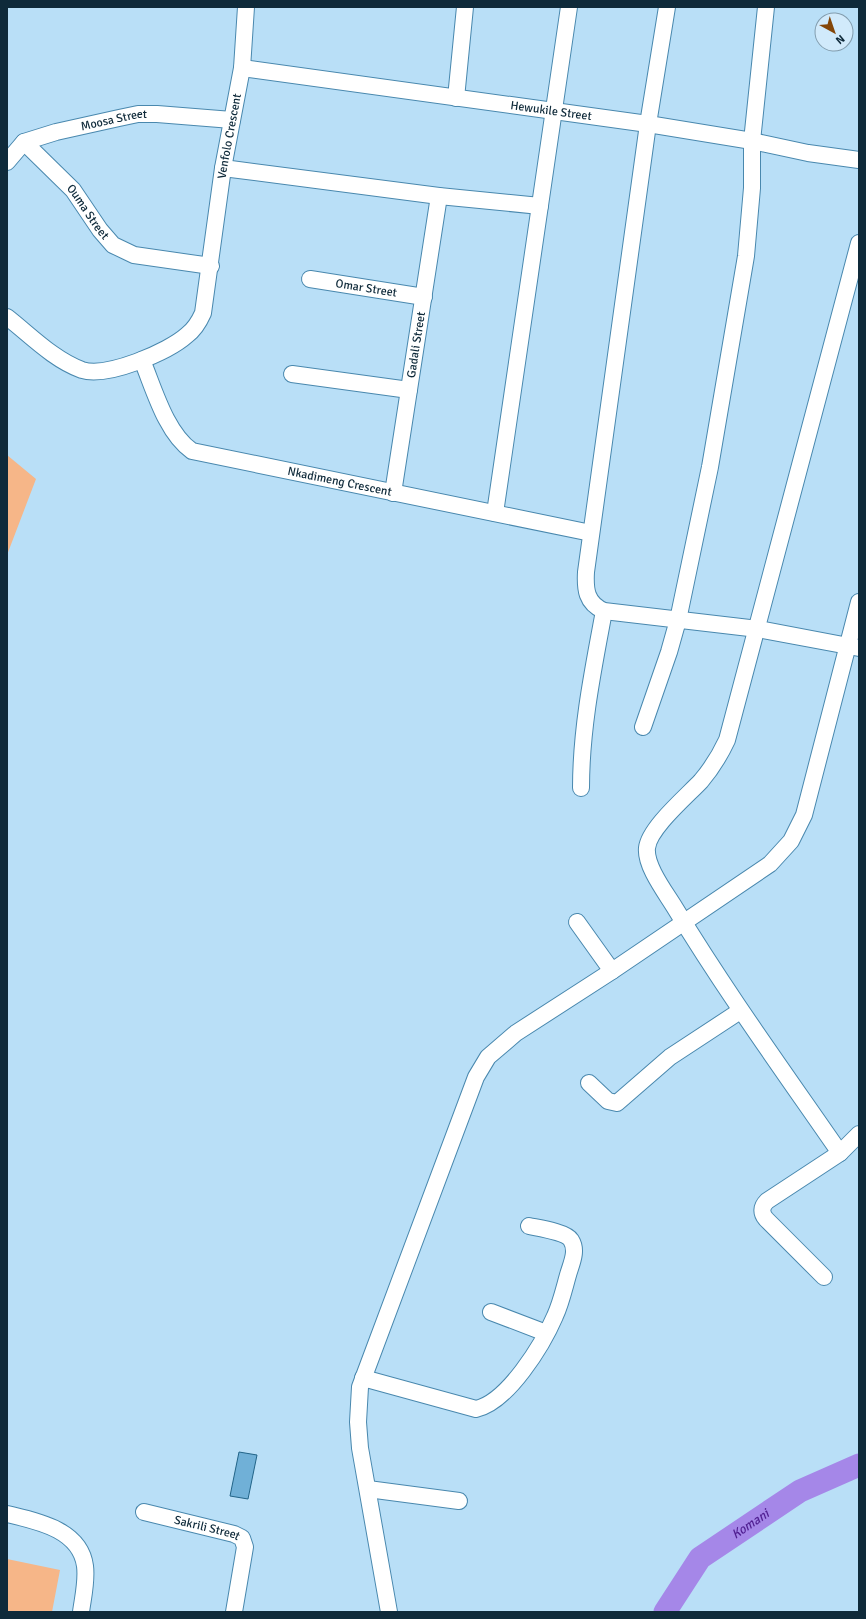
<svg xmlns="http://www.w3.org/2000/svg" width="866" height="1619" font-family="Signika,sans-serif">
<rect width="100%" height="100%" fill="#b9dff7"/>
<path fill="#f6b688" d="M7,455L36,479L7,555Z
M7,1559L60,1570L52,1612H7Z"/>
<g fill="none" stroke-linecap="round" stroke-linejoin="round">
<path stroke="#a587e8" stroke-width="23" id="s1" d="M665,1612L700,1558L800,1491L859,1465"/>
</g>
<path fill="#70b0d7" stroke="#226488" d="M239,1452L257,1455L248,1499L230,1496Z"/>
<g fill="none" stroke-linecap="round" stroke-linejoin="round">
<defs>
<g id="minor">
<path d="M667,7L648,124L586,572C585,589 586,603 604,611L758,629L859,648"/>
<path id="s2" d="M242,68L648,124L752,141L808,153L859,160"/>
<path d="M456,98L465,7"/>
<path id="s3" d="M24,142L73,190L100,230L113,245L134,255L211,266"/>
<path id="s4" d="M7,162L24,142L56,132L119,118L138,114H157L232,120"/>
<path d="M223,168L439,196L540,206"/>
<path id="s5" d="M310,279L424,297"/>
<path id="s6" d="M7,317C30,335 54,360 82,370C107,378 168,352 187,335C195,329 199,322 203,313L223,168L242,68L246,7"/>
<path id="s7" d="M142,360C154,389 166,433 192,451L591,533"/>
<path d="M292,374L409,390"/>
<path id="s8" d="M393,493L439,196"/>
<path d="M495,513L569,7"/>
<path d="M643,727L669,652L678,620L710,467L746,256L752,188V141L766,7"/>
<path d="M581,788C581,728 593,670 604,611"/>
<path d="M577,922L612,971"/>
<path d="M589,1083L608,1101L617,1103L670,1057L740,1011"/>
<path d="M840,1153C784,1072 726,992 675,908C666,893 645,866 647,848C649,828 687,796 701,781C712,768 720,755 727,740L859,243"/>
<path d="M824,1277L766,1219C761,1213 761,1207 767,1201L840,1153L859,1134"/>
<path d="M491,1312L546,1333"/>
<path d="M363,1378L476,1409C508,1402 543,1344 555,1316C561,1303 564,1289 568,1275C571,1264 578,1251 571,1240C566,1232 538,1228 529,1226"/>
<path d="M368,1489L459,1501"/>
<path id="s9" d="M144,1512L234,1534L242,1538L245,1547L234,1612"/>
<path d="M7,1514C36,1521 80,1529 85,1566C87,1581 83,1597 81,1612"/>
<path d="M389,1612L360,1448L358,1422L360,1387L476,1077L488,1057L516,1033L612,971L770,864L791,841L804,815L859,602"/>
</g>
</defs>
<use href="#minor" stroke="#4988ae" stroke-width="18"/>
<use href="#minor" stroke="#fff" stroke-width="16"/>
</g>
<g text-anchor="middle" dominant-baseline="central" stroke-width="3.5" stroke-linejoin="round" paint-order="stroke">
<g font-size="12" fill="#0f2a3a" stroke="#d1eafb">
<text stroke="none"><textPath href="#s2" startOffset="312">Hewukile Street</textPath></text>
<text stroke="none"><textPath href="#s4" startOffset="119">Moosa Street</textPath></text>
<text stroke="none"><textPath href="#s6" startOffset="412">Venfolo Crescent</textPath></text>
<text stroke="none"><textPath href="#s3" startOffset="95">Ouma Street</textPath></text>
<text stroke="none"><textPath href="#s5" startOffset="57">Omar Street</textPath></text>
<text stroke="none"><textPath href="#s8" startOffset="150">Gadali Street</textPath></text>
<text stroke="none"><textPath href="#s7" startOffset="256">Nkadimeng Crescent</textPath></text>
<text stroke="none"><textPath href="#s9" startOffset="65">Sakrili Street</textPath></text>
</g>
<g font-size="13" font-style="italic" fill="#501f91" stroke="#d1eafb">
<text stroke="none"><textPath href="#s1" startOffset="125">Komani</textPath></text>
</g>
</g>
<rect width="866" height="1619" fill="none" stroke="#0f2a3a" stroke-width="16"/>
<g transform="translate(834 32) rotate(140)"><circle r="19" fill="#d1eafb" stroke="#839dae"/>
<path d="M0-3L7 15L0 10L-7 15Z" fill="#844608"/>
<text y="-6" font-size="11" font-weight="bold" text-anchor="middle" fill="#0f2a3a">N</text>
</g>
</svg>
